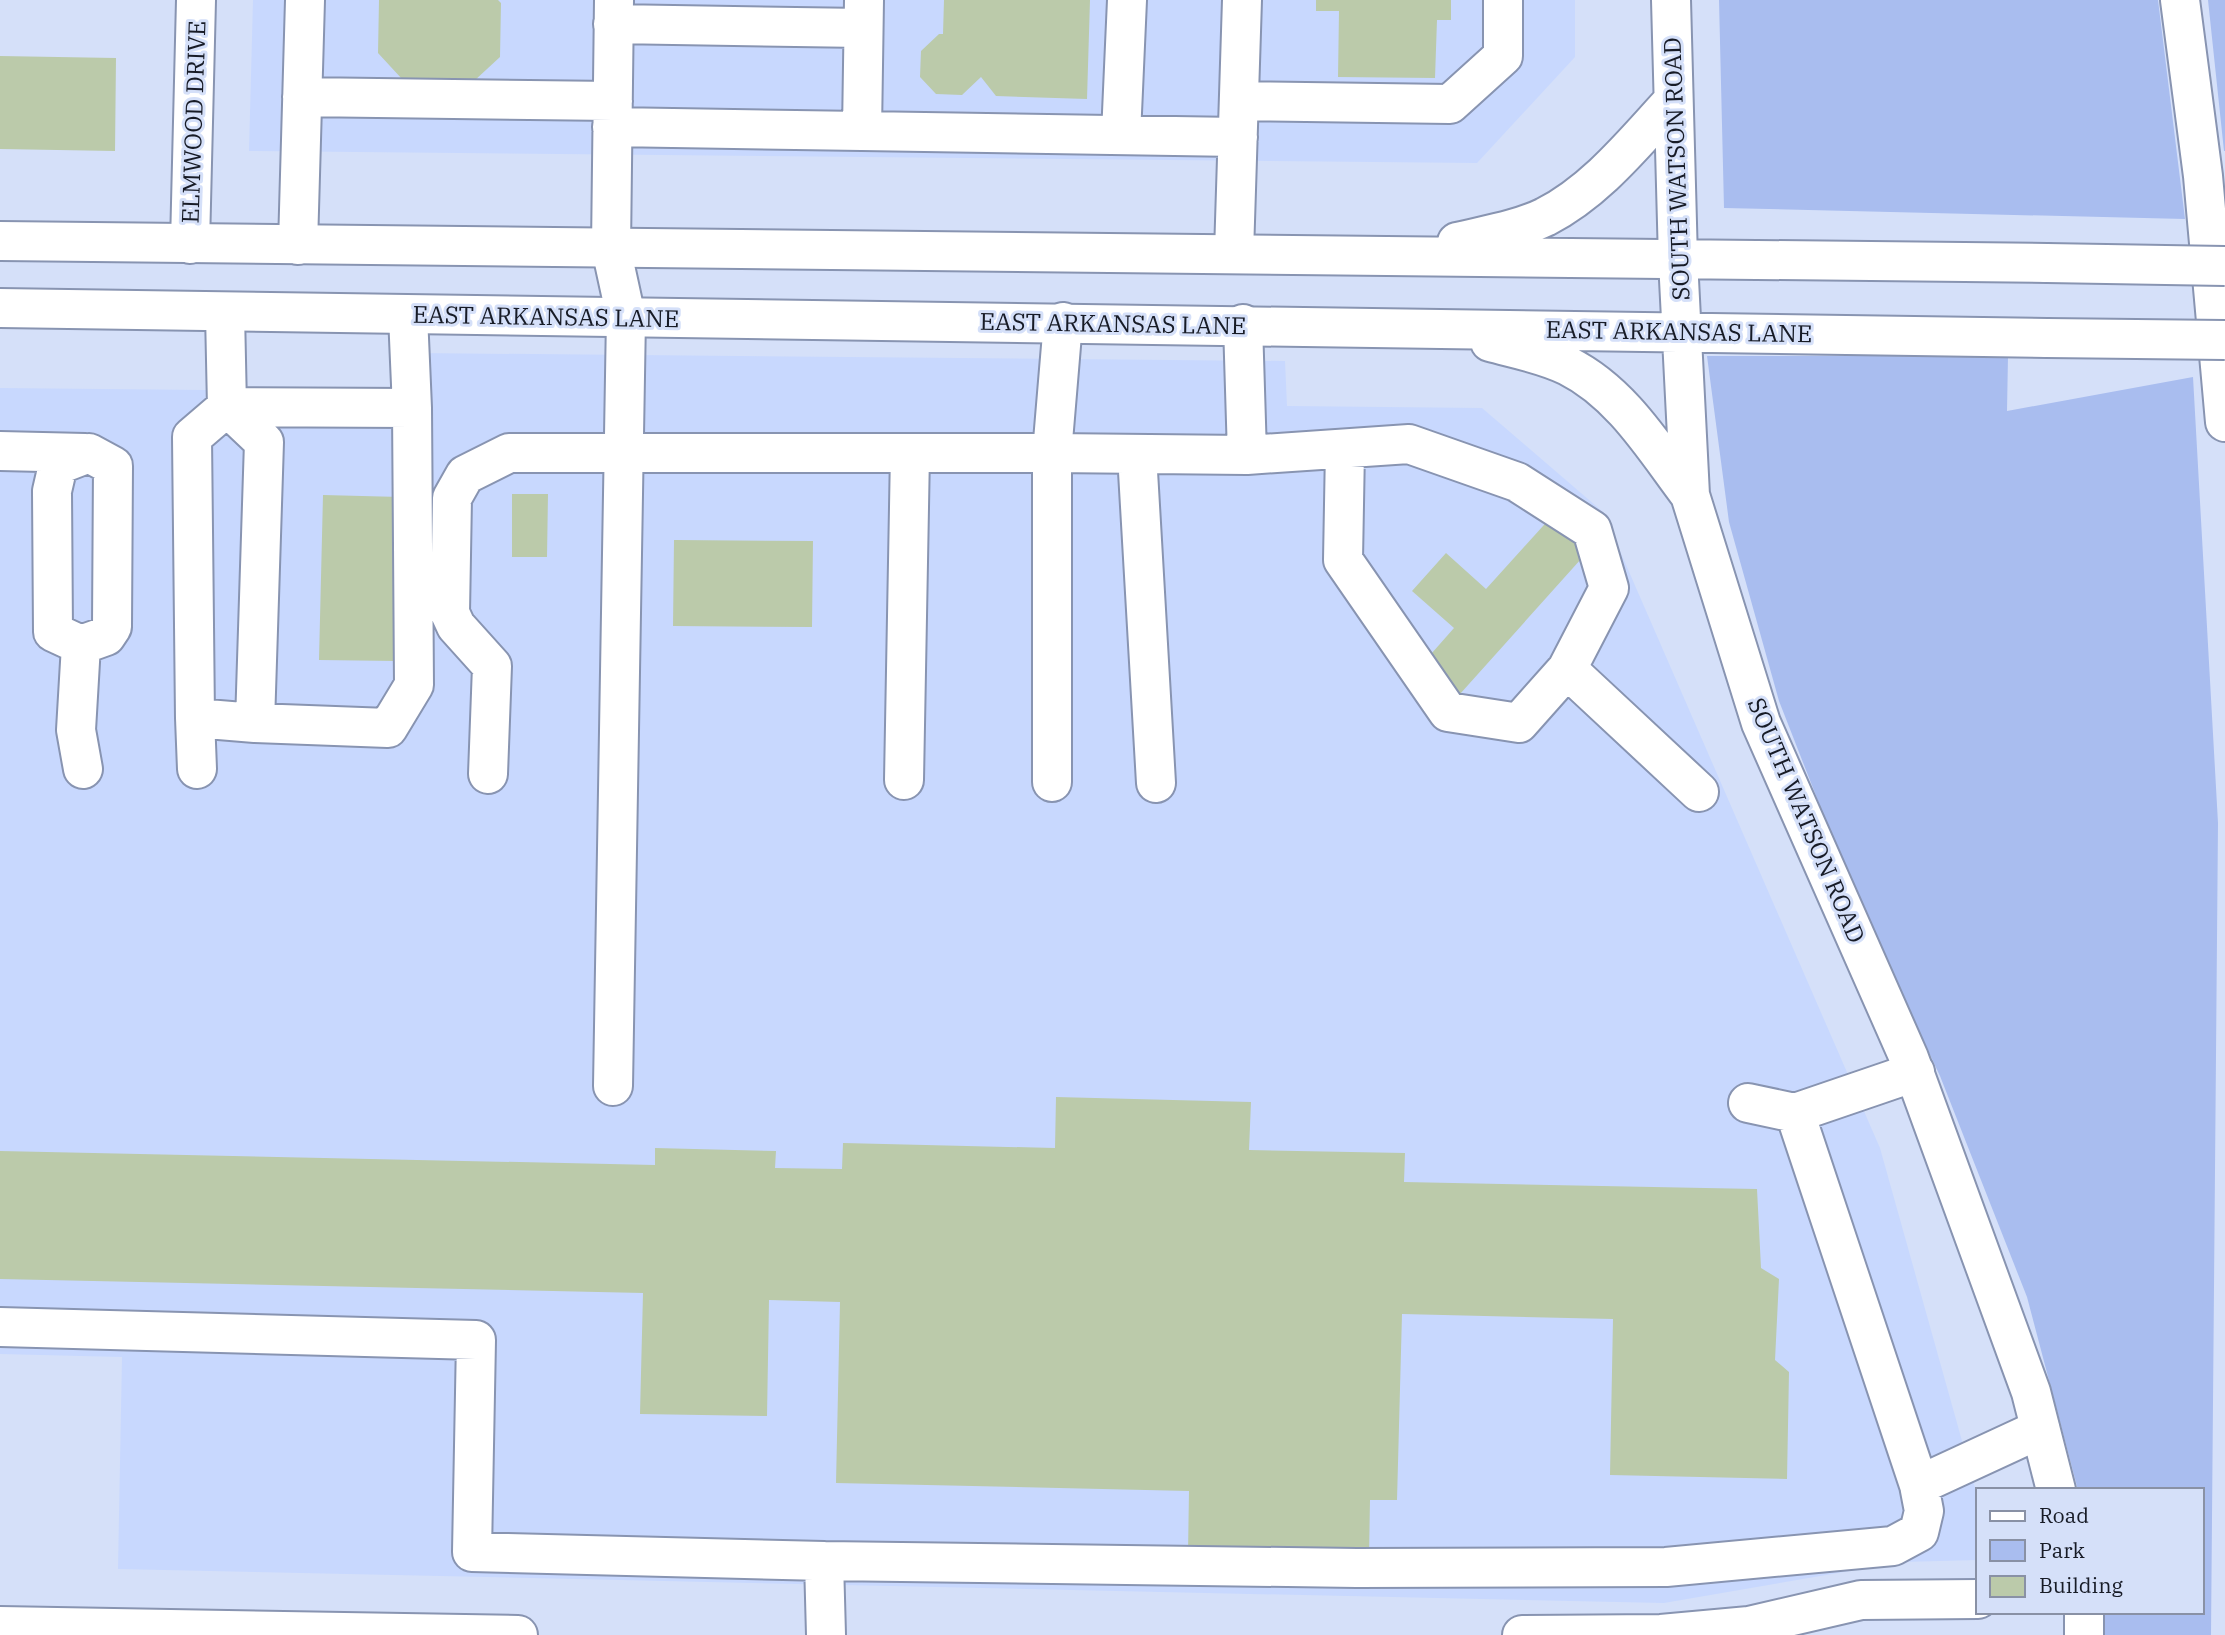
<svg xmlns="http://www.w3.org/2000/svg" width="2225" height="1635" font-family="'IBM Plex Serif',serif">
<rect width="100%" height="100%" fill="#d5e0f9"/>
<path fill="#c8d8fe" d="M253,0H1575V57L1477,163L249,151Z
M414,353L1285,361L1287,406L1482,408L1603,512L1880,1148L1978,1498V1560L1902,1562L1664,1603L118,1569L122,1357L0,1354V388L410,392Z"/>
<path fill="#a9bdef" d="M1719,0H2158L2185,219L1724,208Z
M2208,0H2225V151H2224Z
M1707,356H2008L2007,411L2193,377L2218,823L2211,1635H2099L2097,1612H2202V1490H2078L2027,1297L1940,1076L1856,898L1779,701L1729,522Z"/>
<path fill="#bbcaaa" d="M379,0H498L501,3L500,57L474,81L402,79L378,53Z
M944,0H1090L1087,99L996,96L981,77L962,95L936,94L920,77L921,51L939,34H943Z
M1316,0H1451V20H1437L1435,78L1338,77L1339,11H1316Z
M0,56L116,58L115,151L0,149Z
M512,494H548L547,557H512Z
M323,495L401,497L397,661L319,660Z
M1553,515L1590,549L1460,694L1424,662L1454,628L1412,591L1446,553L1486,589Z
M674,540L813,541L812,627L673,626Z
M1056,1097L1251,1102L1249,1150L1405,1153L1404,1182L1757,1189L1761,1268L1779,1279L1775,1360L1789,1372L1787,1479L1610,1475L1613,1319L1402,1314L1397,1500H1370L1369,1557L1188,1553L1189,1491L836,1483L840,1302L769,1300L767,1416L640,1414L643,1293L0,1279V1151L655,1165V1148L776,1151L775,1168L842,1169L843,1143L1055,1148Z"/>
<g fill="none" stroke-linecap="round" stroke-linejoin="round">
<defs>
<path id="minor" d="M613,24L863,28
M302,97L613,101
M1239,101L1450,104L1503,56V0
M612,127L862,131L864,0
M862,131L1238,137
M1121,135L1127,0
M190,244L196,0
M298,245L305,0
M1234,253L1242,0
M225,313L227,407L192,437L195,718L255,723L264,442L227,407
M408,315L412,408
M1243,324L1247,455L1409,444L1517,482L1592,530L1609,588L1567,669L1699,792
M227,407L412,408L414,685L388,728L255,723
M1345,449L1343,560L1448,712L1519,723L1567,669
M0,451L85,453
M1137,454L1156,783
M81,645L53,632L52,491L58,465L89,453L113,466L112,627L106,636L81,645L76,730L83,769
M195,718L197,769
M488,774L492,666L456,626L450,613L452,498L465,475L509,453H1052L1063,322
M904,780L910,453
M1052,782V453L1247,455
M1915,1072L1795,1113L1919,1485
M613,1086L626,317L611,248L614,0
M1748,1103L1795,1113
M0,1327L476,1340L472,1552L824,1561
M0,1626L518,1635
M826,1635L824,1561L1357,1568L1666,1567L1893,1546L1919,1532L1924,1511L1919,1485L2040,1429
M1522,1635L1661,1634L1749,1626L1861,1600L1978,1599"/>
<path id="major" d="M1671,0L1678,260L1690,495L1761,723L1909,1058L2031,1392L2056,1490
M0,241L2047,263
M1457,242C1486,235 1518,230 1545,217C1596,191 1634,143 1672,102
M0,308L2047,338
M1490,342C1516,349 1544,354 1568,366C1622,393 1655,449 1690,495
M2084,1612V1635"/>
<path id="highway" d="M2180,0L2203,176L2225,422"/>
</defs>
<use href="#minor" stroke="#8894b1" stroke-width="42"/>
<use href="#major" stroke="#8894b1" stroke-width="42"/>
<use href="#highway" stroke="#8894b1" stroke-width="42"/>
<use href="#minor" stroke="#fff" stroke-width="38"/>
<use href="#major" stroke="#fff" stroke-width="38"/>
<use href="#highway" stroke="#fff" stroke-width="38"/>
<defs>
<path id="major-bridge" d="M2047,263L2225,266
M2047,338L2225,340"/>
</defs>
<use href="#major-bridge" stroke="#8894b1" stroke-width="42" stroke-linecap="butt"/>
<use href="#major-bridge" stroke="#fff" stroke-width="38"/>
</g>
<g text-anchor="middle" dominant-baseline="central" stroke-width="6" stroke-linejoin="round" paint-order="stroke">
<g font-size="24" fill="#171b26" stroke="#d5e0f9">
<text transform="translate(193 122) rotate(-88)">ELMWOOD DRIVE</text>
<text transform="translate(1676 169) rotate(-92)">SOUTH WATSON ROAD</text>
<text transform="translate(546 316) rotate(1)">EAST ARKANSAS LANE</text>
<text transform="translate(1113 323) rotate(1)">EAST ARKANSAS LANE</text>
<text transform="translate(1679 331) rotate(1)">EAST ARKANSAS LANE</text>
<text transform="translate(1807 820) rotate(67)">SOUTH WATSON ROAD</text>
</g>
</g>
<rect x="1976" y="1488" width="228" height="126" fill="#d5e0f9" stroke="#8991a5" stroke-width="2"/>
<rect x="1990" y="1511" width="35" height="10" fill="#ffffff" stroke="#8991a5" stroke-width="2"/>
<text x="2039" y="1523" font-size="21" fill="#171b26">Road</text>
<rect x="1990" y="1540" width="35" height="21" fill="#a9bdef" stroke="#8991a5" stroke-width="2"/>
<text x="2039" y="1558" font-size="21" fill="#171b26">Park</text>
<rect x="1990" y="1576" width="35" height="21" fill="#bbcaaa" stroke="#8991a5" stroke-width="2"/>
<text x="2039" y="1593" font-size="21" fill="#171b26">Building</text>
</svg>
